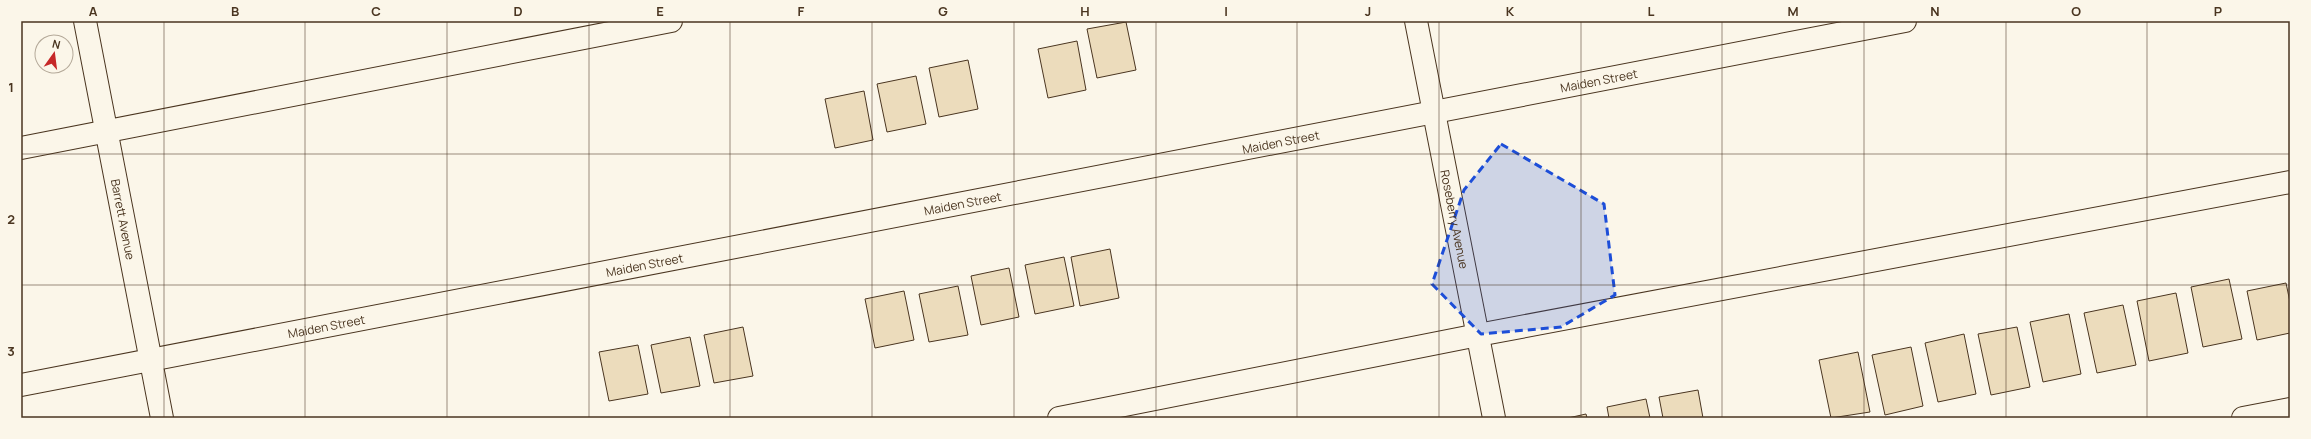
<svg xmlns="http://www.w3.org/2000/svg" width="2311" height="439" font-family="Manrope,sans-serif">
<rect width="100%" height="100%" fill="#fbf6e9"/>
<path fill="#ecdcbc" stroke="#4a3520" d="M1126,22L1136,70L1097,78L1087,29Z
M1077,41L1086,90L1048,98L1038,49Z
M968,60L978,109L939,117L929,68Z
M916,76L926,124L887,132L877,84Z
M864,91L873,140L835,148L825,99Z
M1110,249L1119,298L1080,306L1071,257Z
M1064,257L1074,306L1035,314L1025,265Z
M1009,268L1019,317L981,325L971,276Z
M2229,279L2242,339L2203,347L2191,287Z
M2286,283L2290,302V333L2257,340L2247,291Z
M958,286L968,335L929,342L919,294Z
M904,291L914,340L875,348L865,299Z
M2176,293L2188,353L2149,361L2137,301Z
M2123,305L2136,365L2097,373L2084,313Z
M2069,314L2081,374L2043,382L2030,322Z
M743,327L753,376L714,383L704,335Z
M2017,327L2030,387L1991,395L1978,334Z
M1964,334L1976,394L1938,402L1925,343Z
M690,337L700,386L661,393L651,345Z
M638,345L648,394L609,401L599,352Z
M1911,347L1923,406L1885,415L1872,355Z
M1858,352L1870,412L1831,418L1819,360Z
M1698,390L1703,418H1663L1659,397Z
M1646,399L1650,418H1609L1607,407Z
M1586,414L1587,418H1568Z"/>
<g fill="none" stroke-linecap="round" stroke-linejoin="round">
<defs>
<g id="minor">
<path id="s1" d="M85,21L162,418"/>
<path id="s2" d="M1416,21L1494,418"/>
<path d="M21,148L671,21"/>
<path id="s3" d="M21,385L1905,21"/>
<path d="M1059,418L1478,335L2290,182"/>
<path d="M2243,418L2290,409"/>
</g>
</defs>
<use href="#minor" stroke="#4a3520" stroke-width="24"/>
<use href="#minor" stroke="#fbf6e9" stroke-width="22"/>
</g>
<path fill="#1d4ed8" fill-opacity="0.2" stroke="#1d4ed8" stroke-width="3" stroke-dasharray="8 5" stroke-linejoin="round" d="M1501,144L1604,204L1615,295L1561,327L1481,334L1432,284L1464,190Z"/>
<path fill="none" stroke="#4a3520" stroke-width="1" stroke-opacity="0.55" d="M164,21V418M305,21V418M447,21V418M589,21V418M730,21V418M872,21V418M1014,21V418M1156,21V418M1297,21V418M1439,21V418M1581,21V418M1722,21V418M1864,21V418M2006,21V418M2147,21V418M21,154H2290M21,285H2290"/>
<g text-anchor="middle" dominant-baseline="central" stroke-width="3" stroke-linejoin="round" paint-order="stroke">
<g font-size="12" fill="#4a3520" stroke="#fbf6e9">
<text stroke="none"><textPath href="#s3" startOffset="1607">Maiden Street</textPath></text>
<text stroke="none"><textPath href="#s3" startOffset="1283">Maiden Street</textPath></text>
<text stroke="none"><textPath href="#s3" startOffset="959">Maiden Street</textPath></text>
<text stroke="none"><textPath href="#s2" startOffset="202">Roseberry Avenue</textPath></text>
<text stroke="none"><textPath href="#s1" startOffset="202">Barrett Avenue</textPath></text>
<text stroke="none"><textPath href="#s3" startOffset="635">Maiden Street</textPath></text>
<text stroke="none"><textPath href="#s3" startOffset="311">Maiden Street</textPath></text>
</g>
</g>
<rect width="2311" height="439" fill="none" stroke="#fbf6e9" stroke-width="44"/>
<g transform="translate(54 54) rotate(14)"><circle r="19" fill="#fbf6e9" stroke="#b4a999"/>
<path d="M0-3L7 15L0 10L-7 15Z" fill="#c62828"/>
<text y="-6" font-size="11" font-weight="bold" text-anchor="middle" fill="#4a3520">N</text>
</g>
<rect x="22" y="22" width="2267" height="395" fill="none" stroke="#4a3520" stroke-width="1.5"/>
<g font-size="13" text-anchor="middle" font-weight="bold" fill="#4a3520">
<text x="93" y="16">A</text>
<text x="235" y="16">B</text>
<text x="376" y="16">C</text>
<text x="518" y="16">D</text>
<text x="660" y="16">E</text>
<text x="801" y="16">F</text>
<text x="943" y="16">G</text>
<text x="1085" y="16">H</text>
<text x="1226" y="16">I</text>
<text x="1368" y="16">J</text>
<text x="1510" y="16">K</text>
<text x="1651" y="16">L</text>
<text x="1793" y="16">M</text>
<text x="1935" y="16">N</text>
<text x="2076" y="16">O</text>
<text x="2218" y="16">P</text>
<text x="11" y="92">1</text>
<text x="11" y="224">2</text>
<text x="11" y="356">3</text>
</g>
</svg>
